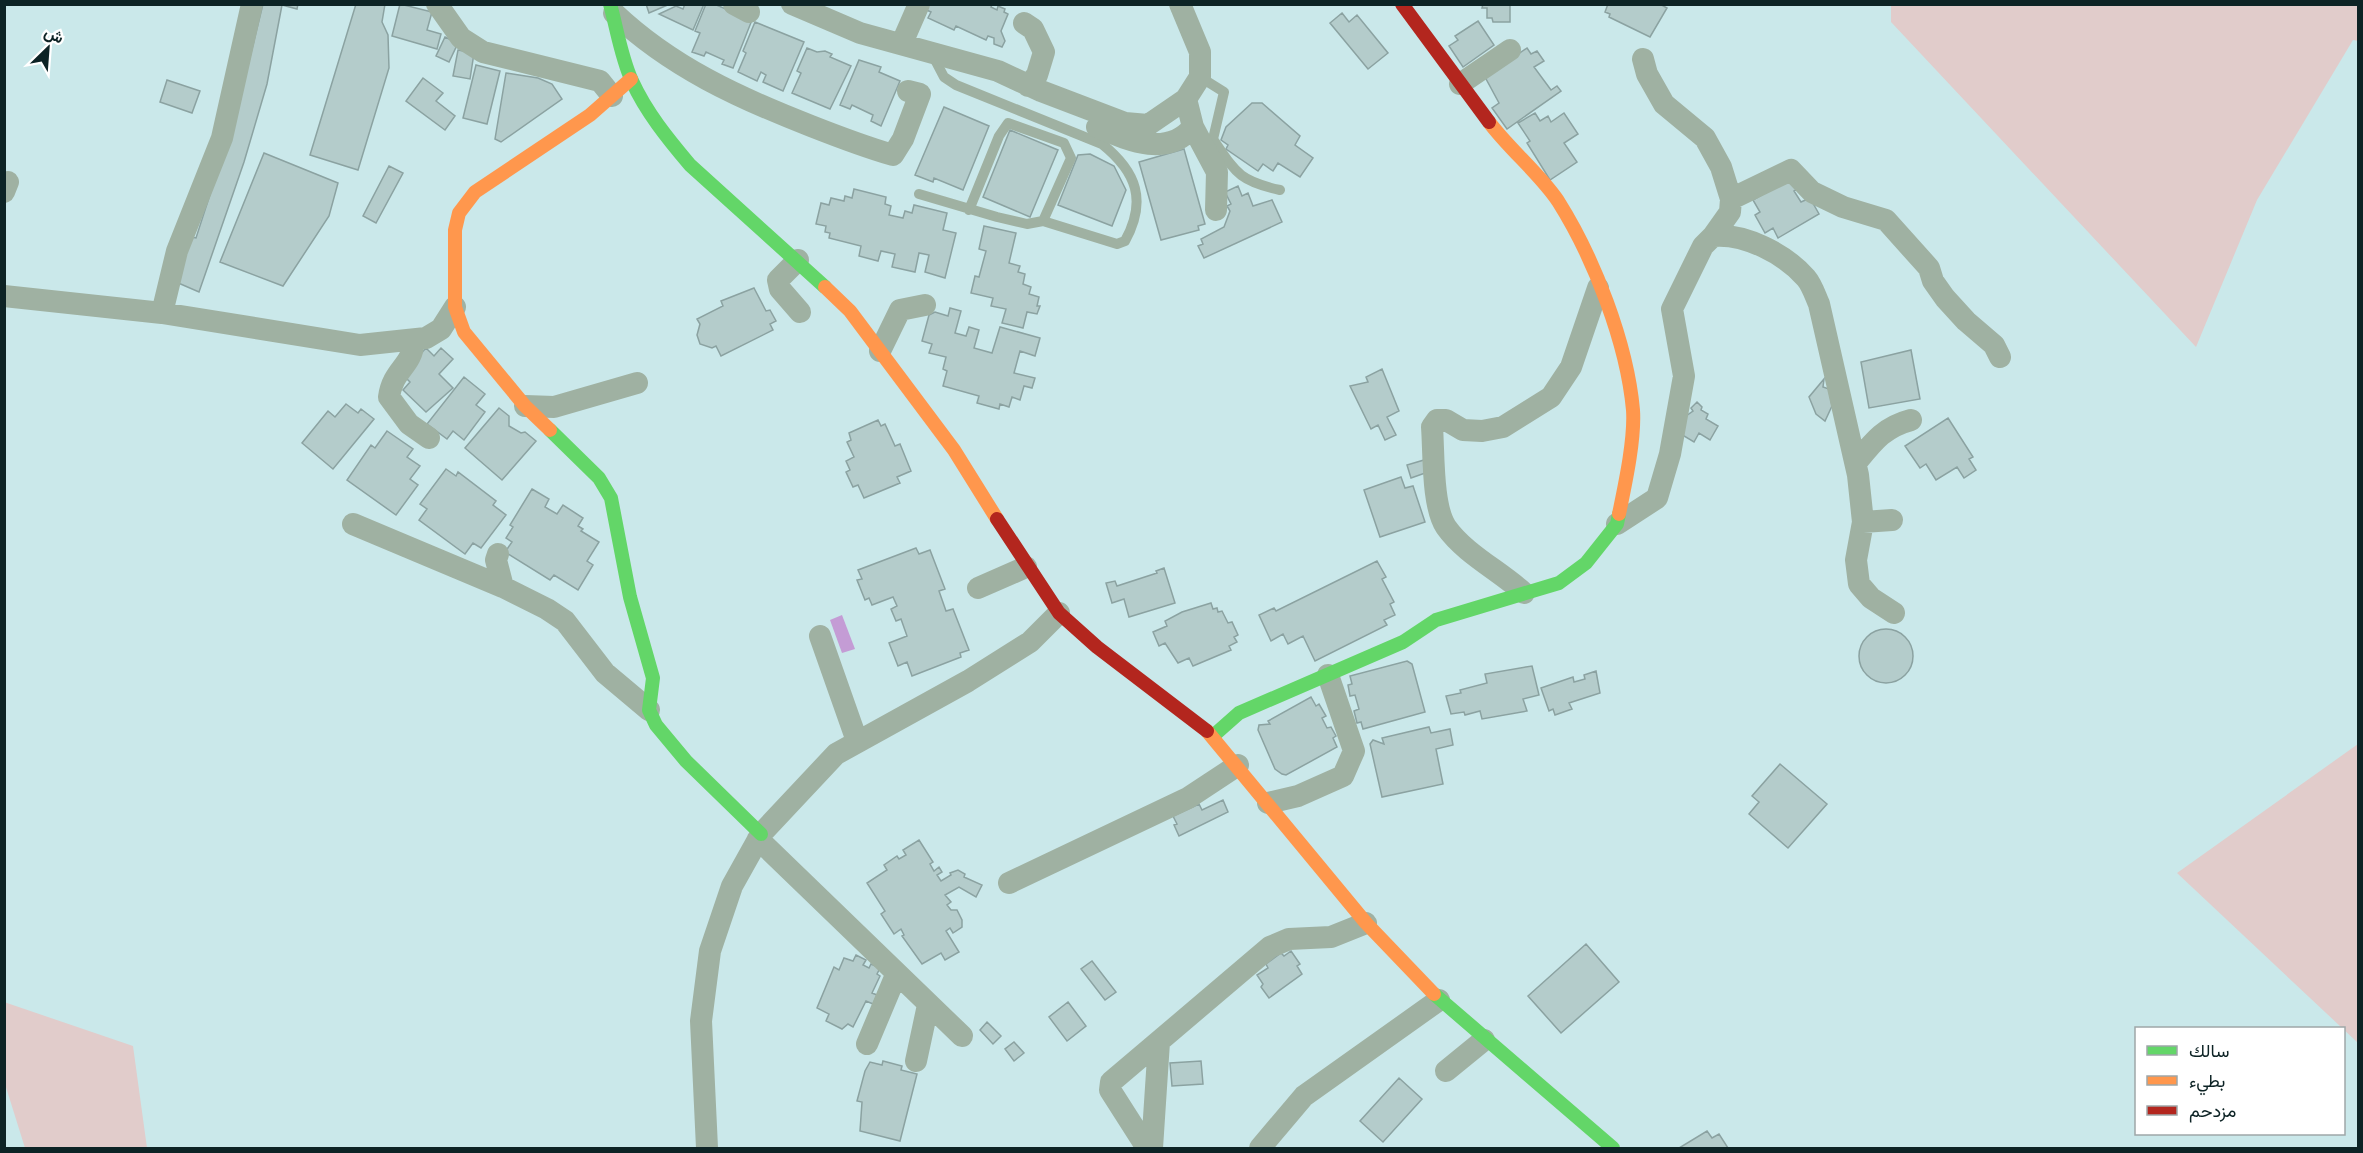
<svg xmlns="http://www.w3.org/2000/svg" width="2363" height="1153" font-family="Raleway,Vazirmatn,sans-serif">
<rect width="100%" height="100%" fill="#cae8ea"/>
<path fill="#e1cccb" d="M1891,5H2358V41L2353,40L2257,200L2196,347L1891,22Z
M2358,744V1043L2177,873Z
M4,1002L133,1046L147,1148H25L5,1084Z"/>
<path fill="#c49cd5" d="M842,615L855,649L842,653L830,620Z"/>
<path fill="#b4cccb" stroke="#8ba2a1" stroke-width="1.5" d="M263,4H298L297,9L282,5L267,84L244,162L199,292L176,282L191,237L196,238L236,114Z
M356,4H385L382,22L388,35L389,68L358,170L310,155Z
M400,4L432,12L427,30L441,34L437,49L392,36Z
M646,4H670L649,13Z
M685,4H704L693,30L659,14L676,6L683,9Z
M706,4H714L752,20L733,68L722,64L724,60L706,52L704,56L692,52L700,33L695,31Z
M923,4H992L991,7L997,10L998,6L1005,9L1004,12L1008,14L1001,31L1005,41L1002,47L994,44V38L988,36L986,40L956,26L954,30L928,18L931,12L924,9Z
M1483,4H1510V22H1493L1492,18H1487V8H1482Z
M1608,4H1660L1667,8L1650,37L1609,17L1610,14L1605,12Z
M1342,13L1349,22L1357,15L1388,53L1368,69L1330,23Z
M1478,21L1494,45L1463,67L1449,46L1458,40L1455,36Z
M755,22L804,42L783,91L763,82L766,75L761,72L757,81L738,72L746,53L743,51Z
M445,37L458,43L449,62L436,56Z
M807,48L817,52L825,51L832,54L830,57L851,66L830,109L792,93L801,73L797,71Z
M1527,48L1531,54L1537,51L1544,61L1534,67L1551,90L1557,86L1561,91L1507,129L1492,108L1499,103L1485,77Z
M458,50L474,53L470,79L453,76Z
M859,60L881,67L879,72L900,81L881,126L871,121L873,115L852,105L850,109L840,105Z
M476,65L500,71L487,124L463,118Z
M506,73L538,78L552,84L562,99L501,142L495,139Z
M423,78L443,93L436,101L455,116L445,130L406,101Z
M167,80L200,91L192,113L160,102Z
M1252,103H1262L1300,136L1295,145L1313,158L1300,177L1278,163L1273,171L1263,164L1258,171L1226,149L1228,145L1221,140L1226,127Z
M944,107L989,126L963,190L934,178L933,182L915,175Z
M1535,113L1540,121L1548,116L1551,122L1564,113L1578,134L1564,143L1577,162L1550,180L1527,143L1530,141L1518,123Z
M1010,130L1058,150L1030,217L983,197Z
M1184,149L1205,224L1198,226L1199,230L1161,240L1139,162Z
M264,153L338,183L329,216L283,286L220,262Z
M1090,154L1114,166L1126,190L1112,226L1058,205L1078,155Z
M389,166L403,173L376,223L363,216Z
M1794,176L1801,187L1794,191L1801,202L1810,198L1819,214L1778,238L1773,228L1765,233L1755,215L1760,212L1753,200Z
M1238,186L1242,196L1248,193L1253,206L1272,200L1282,222L1204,258L1198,246L1203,244L1201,239L1224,227L1230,211L1227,206L1231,204L1225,192Z
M854,189L886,197L885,204L891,206L889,215L903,218L905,211L912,213L914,205L947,213L943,230L956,233L945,278L925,272L929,255L919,253L915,272L892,267L895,254L881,251L878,261L859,256L861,246L829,238L830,233L825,232L826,226L816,224L821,203L829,205L831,198L844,201L845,196L852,198Z
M984,226L1016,233L1009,263L1020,266L1018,272L1025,274L1023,284L1031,287L1029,294L1039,297L1037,306H1040L1037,314L1027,312L1023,328L1002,323L1006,309L991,306L993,298L971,293L975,276L979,277L986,251L979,249Z
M754,288L766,311L770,310L776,321L770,324L773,330L721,356L716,346L712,348L700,344L697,335L700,324L697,319L723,306L721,301Z
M950,308L961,311L955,333L966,336L969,327L979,330L974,348L992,353L1000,327L1040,338L1035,356L1020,351L1014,373L1035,378L1032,388L1024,386L1020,400L1012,397L1009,407L1000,404L999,409L977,403L979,396L943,386L947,371L943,369L946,357L929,353L932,344L922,341L929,315L935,312L948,316Z
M426,348L434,356L441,348L453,359L439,374L453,388L426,412L403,390L410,382L402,374Z
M1911,350L1920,399L1869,408L1861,362Z
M1382,369L1399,411L1387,417L1396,435L1385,440L1378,425L1371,429L1350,386L1368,382L1366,377Z
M464,377L485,394L476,405L485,412L464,440L453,431L447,439L427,424Z
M1824,379L1823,387L1829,389L1832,406L1825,421L1816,414L1809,397Z
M1697,402L1702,407L1701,410L1708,414L1706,419L1718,426L1710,440L1699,433L1694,442L1679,433L1686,416L1693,411L1691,408Z
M346,404L358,413L361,409L374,419L333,469L302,443L328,411L335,417Z
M499,408L509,416V426L521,433L525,432L536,441L502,480L465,448Z
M1948,418L1973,457L1969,459L1976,470L1964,478L1957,467L1936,480L1926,464L1920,468L1905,446Z
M878,420L881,426L885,424L895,446L900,444L911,471L897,477L900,483L864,498L858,485L853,487L846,472L850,470L846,461L854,457L847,442L851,440L849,433Z
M387,431L413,449L407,457L420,466L410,479L418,485L396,515L347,480L371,445L375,448Z
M1424,460L1428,472L1411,478L1407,465Z
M446,469L456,476L458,472L496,501L493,505L506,515L481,548L473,543L465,554L419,520L427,509L420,504Z
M1401,477L1405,488L1413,486L1425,522L1380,537L1364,490Z
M532,489L549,499L545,507L557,514L563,505L583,518L578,526L583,529L581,531L599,542L587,561L593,565L578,590L554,575L550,580L505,552L512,542L506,538L513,527L510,525Z
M916,548L919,554L930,550L945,589L939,591L946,611L953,609L969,650L960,653L961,657L912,676L907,662L898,666L889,643L907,636L901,619L896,621L891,609L897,606L893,597L872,605L869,598L865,600L857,580L862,579L858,570Z
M1377,561L1386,577L1382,579L1394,602L1390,604L1395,615L1384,620L1387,625L1315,661L1303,636L1288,644L1283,634L1271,641L1259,615L1274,608L1276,611Z
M1164,568L1175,603L1129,617L1124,599L1112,603L1106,583L1115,581L1117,586L1157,573L1156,571Z
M1211,603L1213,609L1217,608L1218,612L1222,611L1228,623L1232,622L1238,635L1234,637L1237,642L1229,646L1231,650L1193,666L1189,658L1178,663L1165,643L1159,646L1153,632L1167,626L1165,621L1182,612Z
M1859 656a27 27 0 1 1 54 0a27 27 0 1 1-54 0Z
M1407,661L1412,664L1425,712L1363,729L1361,722L1357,723L1354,711L1359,709L1355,695L1350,696L1348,685L1352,684L1350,676Z
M1532,666L1539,695L1523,699L1527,711L1482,719L1480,711L1465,715L1464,712L1451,714L1446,696L1461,693L1460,690L1487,683L1485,674Z
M1596,671L1600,693L1569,703L1572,709L1555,715L1553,709L1549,711L1541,688L1573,677L1574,682L1585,679L1584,675Z
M1311,697L1316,706L1319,704L1326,716L1322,718L1327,728L1331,727L1336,736L1333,738L1337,747L1286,775L1282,774L1275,769L1258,730L1259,725L1270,724L1268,721Z
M1429,727L1431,733L1450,729L1453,745L1436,749L1443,784L1382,797L1370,744L1373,740L1384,744L1382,738Z
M1780,764L1827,804L1788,848L1749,814L1759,802L1752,796Z
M1223,800L1228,812L1179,836L1174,825L1177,824L1173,816L1199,804L1202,810Z
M919,840L933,862L930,864L934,871L939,867L942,872L937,875L941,881L951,875L950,873L958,870L965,874L964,877L982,885L976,897L959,887L945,895L951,902L947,905L951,910H957L962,920V927L953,933L950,928L946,931L959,952L945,960L941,953L922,964L902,936L904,935L901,929L894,934L881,914L885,911L867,883L887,870L884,865L897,856L899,859L906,855L903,850Z
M1586,944L1619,982L1561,1033L1528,996Z
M1291,951L1300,964L1297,966L1302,974L1269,998L1261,987L1263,984L1257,975L1268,968L1266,964L1281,953L1284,956Z
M856,955L866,960L863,965L869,968L871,964L880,968L877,974L880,976L872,993L877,995L873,1004L866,1001L853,1027L848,1024L842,1029L826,1021L829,1014L817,1008L834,967L839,970L844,958L853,961Z
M1092,961L1116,992L1105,1000L1081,969Z
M1068,1002L1086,1026L1067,1041L1049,1017Z
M987,1022L1001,1036L993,1044L980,1030Z
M1014,1042L1024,1053L1014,1061L1005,1049Z
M883,1061L902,1066L901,1070L917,1074L900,1141L860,1131L862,1102L857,1101L865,1071L870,1062L882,1065Z
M1201,1061L1203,1084L1172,1086L1170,1063Z
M1399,1078L1422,1099L1383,1142L1360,1121Z
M1707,1131L1712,1138L1719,1134L1728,1148H1679Z"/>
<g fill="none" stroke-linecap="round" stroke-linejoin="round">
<path stroke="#9fb1a2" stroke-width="10" d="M1200,77L1224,92L1213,139C1236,173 1239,181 1280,190
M919,194L997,217L1027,224L1043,221L1117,244L1125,241C1147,201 1137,172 1102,144L956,85L944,77L933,56
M969,210L999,136L1008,123L1064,143L1071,158L1043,221"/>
<path stroke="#9fb1a2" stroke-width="22" d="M437,4L461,38L483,52L600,81L612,96
M734,4L749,12
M792,4L860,33L998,71L1041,91L1125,123L1148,125L1186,99L1200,77V52L1180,4
M614,13C671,67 739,98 811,126C839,137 865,147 893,155L903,139L920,94L908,91
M1024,23L1033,29L1044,52L1037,75L1028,86
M902,43L919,4
M1643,59L1647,74L1664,104L1705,138L1721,167L1731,199L1730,212L1713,236
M1460,84L1510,50
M1097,127C1128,140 1167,158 1193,127L1186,99
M1193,127L1217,172L1216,210
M4,192L8,182
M1731,199L1791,170L1812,192L1843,207L1886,220L1929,268L1933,281L1945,298L1966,321L1994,345L2000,357
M798,260L778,280L780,289L800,312
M4,296L162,313L360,345L426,338L441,329L455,307
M162,313L177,251L222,138L252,4
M414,341C412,367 393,369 389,397L409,424L429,438
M880,351L900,310L925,305
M525,406L554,407L637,383
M1856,463C1873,442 1884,427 1911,420
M1863,522L1892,520
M353,524L503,587L547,609L565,621L605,673L649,710
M1617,524L1657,498L1670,454L1684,376L1672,309L1703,246L1713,236C1745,233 1785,254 1806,278C1812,285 1815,295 1819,304L1858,475L1863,522L1856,560L1859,584L1871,598L1894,613
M498,554L496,560L503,587
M978,588L1026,567
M1524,593C1500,571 1465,554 1446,527C1432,506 1434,453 1432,427L1437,420H1446L1463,430L1482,431L1503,427L1551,397L1571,367L1598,288
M820,636L857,741
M1268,803L1298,796L1343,776L1354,751L1328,675
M758,839L962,1036
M1009,883L1188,798L1238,765
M867,1044L896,975
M916,1061L928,1005
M1446,1071L1484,1040
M707,1148L701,1021L710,951L732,886L761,834L836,754L968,681L1030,642L1059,613
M1147,1148L1110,1090L1111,1082L1270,947L1289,939L1331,937L1366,923
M1152,1148L1159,1042
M1260,1148L1304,1096L1439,1000"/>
<path stroke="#63d668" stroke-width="14" d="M610,4C617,29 621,57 632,81C646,112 668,139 690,165L825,287
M550,430L599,478L611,498L630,597L653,678L649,710L656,725L686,761L761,834
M1213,736L1239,713L1403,642L1436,620L1559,583L1586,563L1617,524L1619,514
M1434,994L1613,1148"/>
<path stroke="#ff974d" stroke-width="14" d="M1489,122C1509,149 1540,174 1558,201C1594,258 1627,343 1633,410C1635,439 1625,485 1619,514
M825,287L850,311L954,450L997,519
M550,430L525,406L464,332L455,307V230L459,213L475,192L590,115L631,79
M1207,731L1366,923L1434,994"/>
<path stroke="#b3261e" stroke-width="14" d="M1402,4L1489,122
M997,519L1059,613L1097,647L1207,731"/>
</g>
<rect width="2363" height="1153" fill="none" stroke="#0d2325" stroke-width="12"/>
<rect x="2135" y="1027" width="210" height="108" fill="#ffffff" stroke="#9ea7a8" stroke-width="1.5"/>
<rect x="2147" y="1046" width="30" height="9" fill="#63d668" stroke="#9ea7a8" stroke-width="1.5"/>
<text x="2189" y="1057" font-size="18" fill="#0d2325">سالك</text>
<rect x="2147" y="1076" width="30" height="9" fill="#ff974d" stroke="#9ea7a8" stroke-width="1.5"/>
<text x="2189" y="1087" font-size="18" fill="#0d2325">بطيء</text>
<rect x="2147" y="1106" width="30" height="9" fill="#b3261e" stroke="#9ea7a8" stroke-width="1.5"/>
<text x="2189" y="1117" font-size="18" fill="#0d2325">مزدحم</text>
<g transform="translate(48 48) rotate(25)" stroke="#ffffff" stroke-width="4.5" paint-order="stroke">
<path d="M0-4.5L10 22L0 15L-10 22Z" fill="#0d2325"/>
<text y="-9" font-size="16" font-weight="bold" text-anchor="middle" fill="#0d2325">ش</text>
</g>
</svg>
